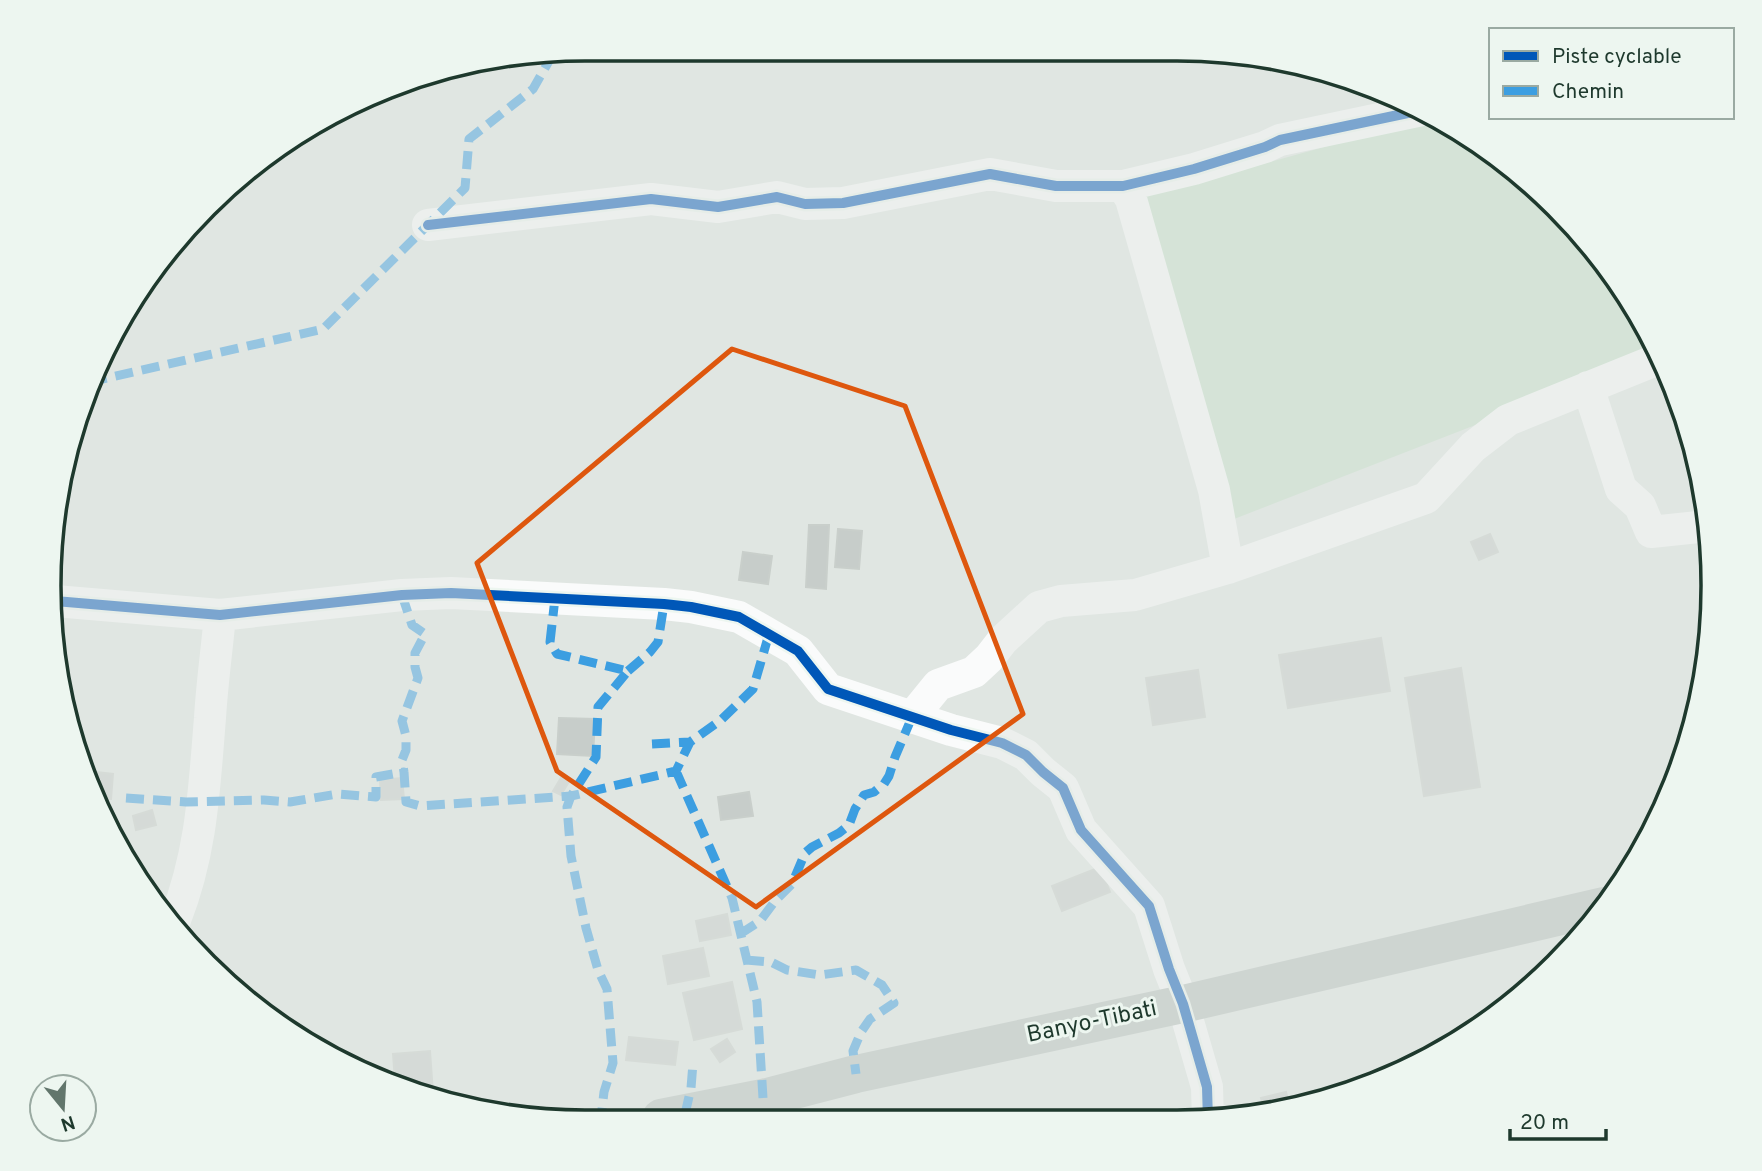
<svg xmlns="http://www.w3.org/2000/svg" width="1762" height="1171" font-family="Overpass,sans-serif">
<rect width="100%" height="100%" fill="#e0e6e2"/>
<path fill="#c7e1ca" d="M1433,117L1531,182L1602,259L1660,353L1229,521L1136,199Z"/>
<path fill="#c7cdca" stroke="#c9cfcb" stroke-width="2" d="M809,525H829L826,589L806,587Z
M838,529L862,531L859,569L835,567Z
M1490,534L1498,552L1479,560L1471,542Z
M743,552L772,556L768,584L739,580Z
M1381,638L1390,691L1288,708L1279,655Z
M1461,668L1480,787L1424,796L1405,678Z
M1198,670L1205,717L1153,725L1146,678Z
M559,718L595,719L593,756L557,754Z
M87,771L113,774L111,799L98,798Z
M562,776L570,780L561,795L553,791Z
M402,778L404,799L381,800L380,780Z
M749,792L753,816L721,820L718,797Z
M152,810L156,825L136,830L133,816Z
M1100,867L1110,892L1062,911L1052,886Z
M727,914L731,935L700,941L696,921Z
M703,948L709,976L668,984L663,956Z
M732,982L742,1029L694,1040L683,993Z
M629,1037L678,1042L675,1065L626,1060Z
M727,1039L735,1052L720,1062L711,1049Z
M430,1051L433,1093L395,1081L393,1054Z
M1286,1092L1290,1108L1265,1112L1261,1098Z"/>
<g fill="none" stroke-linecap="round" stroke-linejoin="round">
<path stroke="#fafbfb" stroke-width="32" d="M1123,186L1131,199L1214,490L1228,568
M428,225L651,199L718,207L777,197L805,204L843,203L990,174L1056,186H1123L1194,169L1265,147L1280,140L1422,110
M1588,387L1621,489L1640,506L1651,532L1708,526
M55,601L220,615L402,595L451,593L664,604L691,607L739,617L798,651L828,689L951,730L1002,743L1026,755L1043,772L1063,788L1081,830L1149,906L1169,969L1183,1004L1207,1087L1208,1121
M912,717L938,685L974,672L989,658L1003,640L1039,607L1061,601L1135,595L1228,568L1426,498L1473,447L1508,420L1661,358
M175,920C202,851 204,790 210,718C212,683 217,649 220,615"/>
<path stroke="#b8c1bd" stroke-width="38" d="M661,1118L763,1098L856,1074L1183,1004L1604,906"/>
<path stroke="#3c9ee1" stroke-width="9" stroke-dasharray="18 9" stroke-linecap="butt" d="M89,382L323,329L465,188L469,139L533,89L553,54
M402,595L412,625L425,634L415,653V667L418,678L402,721L406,736V750L402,760L404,772
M555,598L550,642L557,654L628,671L598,707L596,757L571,796L567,807L571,856L586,928L598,970L607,989L613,1063L604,1092L601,1118
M628,671L650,652L658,642L664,604
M652,744L690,742
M676,771L732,898L757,1002L763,1098
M126,798L186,802L264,800L290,802L337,794L376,797V777L404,772L406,802L420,806L571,796L676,771L690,742L721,720L753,689L769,634
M740,934L760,921L775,901L792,884L805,853L812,847L839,833L849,825L855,809L864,795L874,792L884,784L889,776L895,757L912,717
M746,960L771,962L787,970L820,975L856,970L882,985L894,1003L870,1019L861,1032L853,1051L856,1074
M685,1114L691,1088L693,1063"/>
<defs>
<path id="cycleway" d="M428,225L651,199L718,207L777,197L805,204L843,203L990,174L1056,186H1123L1194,169L1265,147L1280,140L1422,110
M55,601L220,615L402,595L451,593L664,604L691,607L739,617L798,651L828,689L951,730L1002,743L1026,755L1043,772L1063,788L1081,830L1149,906L1169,969L1183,1004L1207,1087L1208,1121"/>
</defs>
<use href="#cycleway" stroke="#edf6f0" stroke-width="15"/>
<use href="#cycleway" stroke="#0057b8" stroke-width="10"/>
</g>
<path d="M0 0H1762V1171H0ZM732,349L905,406L1023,714L756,907L557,771L477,563Z" fill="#e0e6e2" fill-opacity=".55" fill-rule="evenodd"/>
<path fill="none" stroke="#de570e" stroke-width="5" stroke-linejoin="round" d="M732,349L905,406L1023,714L756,907L557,771L477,563Z"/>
<g text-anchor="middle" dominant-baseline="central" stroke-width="6" stroke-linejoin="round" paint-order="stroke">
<g font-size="23" fill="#1e392d" stroke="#edf6f0">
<text transform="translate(1092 1023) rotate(-12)">Banyo-Tibati</text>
</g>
</g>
<path d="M0 0H1762V1171H0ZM585 61H1177A524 524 0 0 1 1701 585V586A524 524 0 0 1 1177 1110H585A524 524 0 0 1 61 586V585A524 524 0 0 1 585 61Z" fill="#edf6f0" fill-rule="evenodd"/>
<path fill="none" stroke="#1e392d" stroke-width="3.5" d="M585 61H1177A524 524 0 0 1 1701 585V586A524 524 0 0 1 1177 1110H585A524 524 0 0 1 61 586V585A524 524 0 0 1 585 61Z"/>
<rect x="1489" y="28" width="245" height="91" fill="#edf6f0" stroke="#9aaaa2" stroke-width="2"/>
<rect x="1503" y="51" width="35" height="10" fill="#0057b8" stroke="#9aaaa2" stroke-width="2"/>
<text x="1552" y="63" font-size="21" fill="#1e392d">Piste cyclable</text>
<rect x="1503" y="86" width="35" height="10" fill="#3c9ee1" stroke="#9aaaa2" stroke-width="2"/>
<text x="1552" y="98" font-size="21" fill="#1e392d">Chemin</text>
<g transform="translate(63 1108) rotate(162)"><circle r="33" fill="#edf6f0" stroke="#9aaaa2" stroke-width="2"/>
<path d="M0-5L12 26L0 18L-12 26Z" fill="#62766c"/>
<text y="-10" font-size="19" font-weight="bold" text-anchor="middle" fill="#1e392d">N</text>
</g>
<path d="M1510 1129v10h96v-10" fill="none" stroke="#1e392d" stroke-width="3.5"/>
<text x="1520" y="1129" font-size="21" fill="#1e392d" stroke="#edf6f0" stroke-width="5" paint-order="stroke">20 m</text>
</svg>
